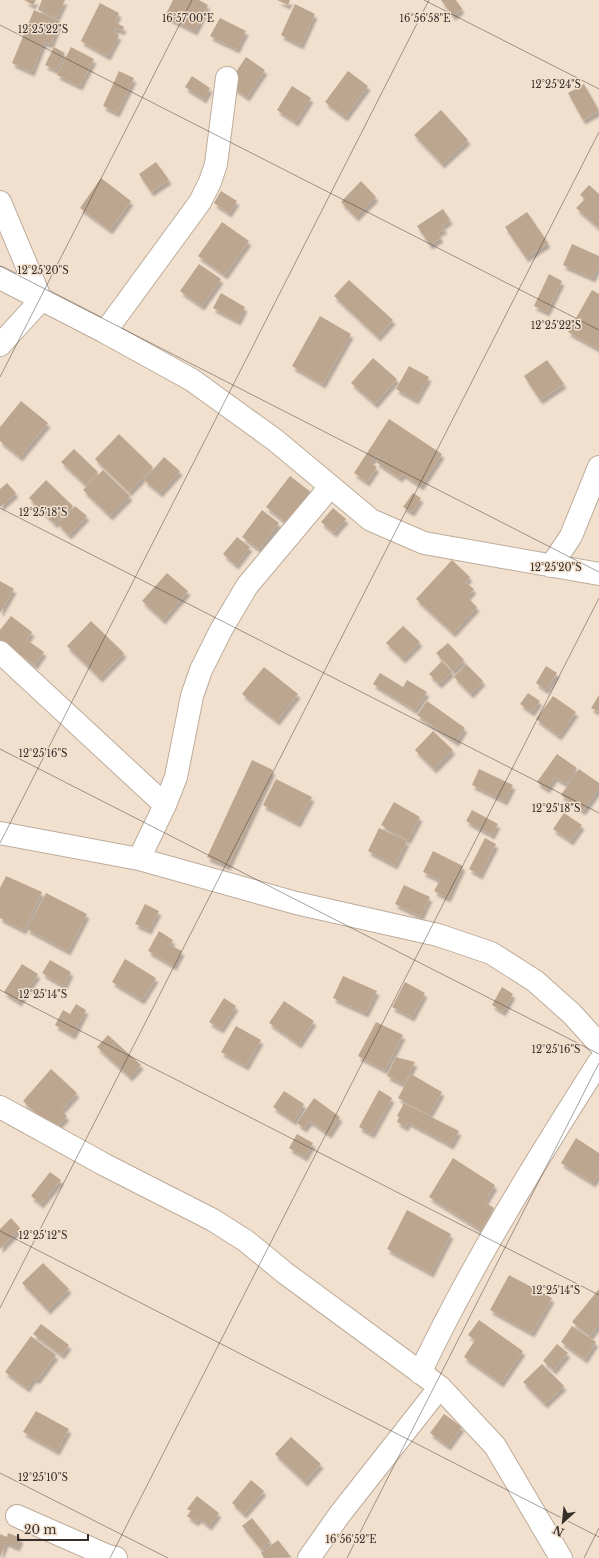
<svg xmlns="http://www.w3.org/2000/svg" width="599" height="1558" font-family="'Libre Baskerville',serif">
<defs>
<filter id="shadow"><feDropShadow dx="2.5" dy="4.5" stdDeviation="1" flood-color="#0004"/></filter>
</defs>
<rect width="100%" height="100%" fill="#f2e0cf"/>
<path fill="#bda68f" filter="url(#shadow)" d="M24,0H36L33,5Z
M42,0H65L57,17L38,10Z
M173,0H199L208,5L195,31L165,16Z
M277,0H290L288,5Z
M441,0H456L462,9L453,16Z
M100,3L119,13L115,22L124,27L122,31L116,28L114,33L119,35L108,56L81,41Z
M295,4L315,14L301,45L281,35Z
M34,10L60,21L51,44L44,42L32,72L12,63Z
M220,18L246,31L237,49L210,36Z
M54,47L65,53L56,70L45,65Z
M71,47L94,59L80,86L57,75Z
M246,57L265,70L247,97L228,84Z
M119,71L134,78L117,113L103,106Z
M348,71L368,86L345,117L325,102Z
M192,76L210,88L204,99L185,87Z
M584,84L599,111L583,120L568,93Z
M292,86L311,98L296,122L277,110Z
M441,110L468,140L442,164L414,135Z
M156,162L169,180L151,192L139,174Z
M101,178L131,201L110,230L80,208Z
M361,181L376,197L356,217L341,202Z
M589,185L599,194V228L576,208L585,199L580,195Z
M221,191L237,201L229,213L214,203Z
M443,209L450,220L442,226L445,229L438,233L441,238L430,245L417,226Z
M527,212L548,243L526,258L505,227Z
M222,222L249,241L225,275L198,256Z
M572,244L599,256V264L593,278L563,265Z
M199,264L221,279L202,306L180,291Z
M549,274L562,281L547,312L534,306Z
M349,280L393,320L378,337L334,296Z
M592,290L599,294V349L568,332Z
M221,293L245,307L238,321L213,308Z
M320,316L351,334L323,384L292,366Z
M373,358L397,379L375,404L351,383Z
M547,360L564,384L540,400L524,376Z
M409,366L429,377L416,400L396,389Z
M21,401L48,423L20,457L0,441V427Z
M389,419L442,454L421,486L403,474L400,478L376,462L379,458L375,456L370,463L377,467L367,482L354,473Z
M119,434L153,467L129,492L95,459Z
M74,449L98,472L86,485L61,462Z
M164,457L180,471L160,493L144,480Z
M103,470L130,496L110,516L83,490Z
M290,476L316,496L292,527L266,507Z
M46,480L73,506L55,524L29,498Z
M7,483L16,493L0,507V489Z
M413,493L421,498L412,512L403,507Z
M75,506L87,516L69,535L58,524Z
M333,508L346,519L334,533L321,522Z
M262,510L279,523L259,549L242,537Z
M237,537L250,547L236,565L223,554Z
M452,560L470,577L465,582L474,589L467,597L477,607L453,633L416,599Z
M167,573L188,591L163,620L142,601Z
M0,581L14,589L0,613Z
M11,616L32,632L27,640L44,652L35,665L0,640V630Z
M91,621L124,653L100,678L67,646Z
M403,626L420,642L403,659L386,643Z
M448,643L464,660L453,671L436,653Z
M442,661L452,672L439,684L429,674Z
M466,664L483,681L471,694L454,677Z
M546,666L557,673L546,690L536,683Z
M264,667L298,694L277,721L242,694Z
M380,673L403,687L407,680L427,692L415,710L373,684Z
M528,693L540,701L532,712L520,704Z
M599,695V712L591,708Z
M553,696L576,712L559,736L536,719Z
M427,701L465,728L456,742L417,715Z
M433,731L453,750L434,769L415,750Z
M557,754L577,768L566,784L555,777L547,789L537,782Z
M252,760L273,770L228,866L207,857Z
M479,769L513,785L505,801L472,785Z
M579,769L599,783V789L583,811L561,795Z
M276,779L312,797L298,823L263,805Z
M394,802L420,817L408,840L381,825Z
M472,810L498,824L492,835L466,821Z
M564,813L582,825L571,841L553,829Z
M379,828L407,841L395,865L368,851Z
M485,838L496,844L480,875L469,869Z
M433,851L463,866L448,898L434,891L440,880L423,872Z
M6,876L42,892L24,930L0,918V888Z
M404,885L430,897L421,916L395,904Z
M46,893L87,914L68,951L27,929Z
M145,904L159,911L149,930L135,924Z
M159,931L173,940L170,945L182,951L174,966L148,951Z
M125,959L156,978L142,1000L112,982Z
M50,960L71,972L64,986L42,973Z
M22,964L38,974L19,1002L4,992Z
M343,976L377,991L366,1013L333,998Z
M405,982L425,993L412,1017L392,1007Z
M502,987L513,994L503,1012L492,1005Z
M224,998L236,1006L221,1029L209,1022Z
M284,1001L314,1021L299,1044L269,1023Z
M76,1004L86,1010L73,1035L55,1025L63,1010L70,1014Z
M376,1022L403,1035L385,1070L358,1056Z
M236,1026L261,1040L246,1066L221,1052Z
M108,1035L141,1065L130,1077L97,1047Z
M396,1057L415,1062L404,1084L387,1076Z
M51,1069L77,1093L61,1111L67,1116L54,1130L23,1101Z
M411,1074L442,1092L429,1115L398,1098Z
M379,1090L392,1098L372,1134L359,1127Z
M284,1091L304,1104L294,1121L273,1107Z
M314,1098L340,1117L329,1134L310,1121L304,1128L297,1123Z
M404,1103L459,1131L451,1145L408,1122L406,1127L397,1122L399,1117L397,1116Z
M297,1134L313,1143L305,1157L289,1148Z
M576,1138L599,1153V1174L593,1183L561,1163Z
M453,1158L495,1185L485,1202L494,1208L481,1230L429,1197Z
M50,1172L61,1180L41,1204L31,1196Z
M407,1210L451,1234L431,1273L387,1249Z
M11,1218L20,1228L0,1249V1229Z
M43,1263L69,1289L48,1310L22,1283Z
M509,1275L552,1298L532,1333L490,1310Z
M599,1289V1324L590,1336L572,1322Z
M479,1320L523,1351L501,1383L464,1357L475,1340L468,1335Z
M41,1324L69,1345L62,1355L33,1334Z
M572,1326L596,1342L585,1359L561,1342Z
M31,1336L56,1355L37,1380L34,1378L27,1388L5,1372Z
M557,1344L568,1353L554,1370L543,1361Z
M542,1364L564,1386L545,1404L523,1382Z
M36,1411L69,1429L57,1451L23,1432Z
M444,1414L462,1427L448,1446L430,1433Z
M291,1437L321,1464L305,1482L275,1454Z
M251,1480L264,1491L244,1514L232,1503Z
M197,1496L219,1513L209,1526L199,1518L196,1522L187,1516L191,1511L187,1509Z
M252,1518L270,1541L261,1549L242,1526Z
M8,1533L21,1538L17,1547L6,1542L0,1558V1534L7,1537Z
M278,1540L291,1557L264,1558L261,1553Z"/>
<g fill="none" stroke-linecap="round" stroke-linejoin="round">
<defs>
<path id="minor" d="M0,202L41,300L0,345
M0,278L105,332L192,380L275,440L371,520L424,543L599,574
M105,332L200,202L210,182L216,164L227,78
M551,566L571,536L599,467
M0,652L165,805
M0,833L139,859L296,903L438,935L491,953L535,981L572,1014L599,1044
M139,859L165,805L176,777L192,696L201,670L221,630L247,586L330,487
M0,1107L105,1165L213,1220L246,1241L285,1273L440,1387L495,1446L561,1558
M420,1373C471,1265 535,1163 599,1062
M17,1516L108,1556L116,1558
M309,1558L340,1514L440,1387"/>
</defs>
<use href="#minor" stroke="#bdac9b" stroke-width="24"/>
<use href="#minor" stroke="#fff" stroke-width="22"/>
</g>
<path fill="none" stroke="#37302a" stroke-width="1" stroke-opacity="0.45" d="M424,0L599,89M0,25L599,330M0,266L599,572M0,377L192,0M0,508L599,813M0,749L599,1054M0,843L429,0M0,990L599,1295M0,1231L599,1537M0,1308L599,132M0,1473L168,1558M110,1558L599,598M347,1558L599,1063M584,1558L599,1528"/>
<g font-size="10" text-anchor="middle" fill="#37302a" stroke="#f2e0cf" stroke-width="3" stroke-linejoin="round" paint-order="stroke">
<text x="188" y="22">16°57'00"E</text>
<text x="425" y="22">16°56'58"E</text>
<text x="43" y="33">12°25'22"S</text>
<text x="556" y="88">12°25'24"S</text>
<text x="43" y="274">12°25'20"S</text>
<text x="556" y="329">12°25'22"S</text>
<text x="43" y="516">12°25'18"S</text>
<text x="556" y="571">12°25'20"S</text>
<text x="43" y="757">12°25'16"S</text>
<text x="556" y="812">12°25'18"S</text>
<text x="43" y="998">12°25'14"S</text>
<text x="556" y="1053">12°25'16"S</text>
<text x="43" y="1239">12°25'12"S</text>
<text x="556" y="1294">12°25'14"S</text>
<text x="43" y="1481">12°25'10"S</text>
<text x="351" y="1543">16°56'52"E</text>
</g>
<g transform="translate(563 1522) rotate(207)" stroke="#f2e0cf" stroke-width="3" paint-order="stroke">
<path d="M0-3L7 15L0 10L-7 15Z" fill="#37302a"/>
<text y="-6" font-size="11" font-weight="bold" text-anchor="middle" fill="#37302a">N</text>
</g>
<path d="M18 1534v6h70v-6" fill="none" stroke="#37302a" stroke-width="2"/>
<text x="24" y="1534" font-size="12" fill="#37302a" stroke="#f2e0cf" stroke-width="3" paint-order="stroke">20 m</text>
</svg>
